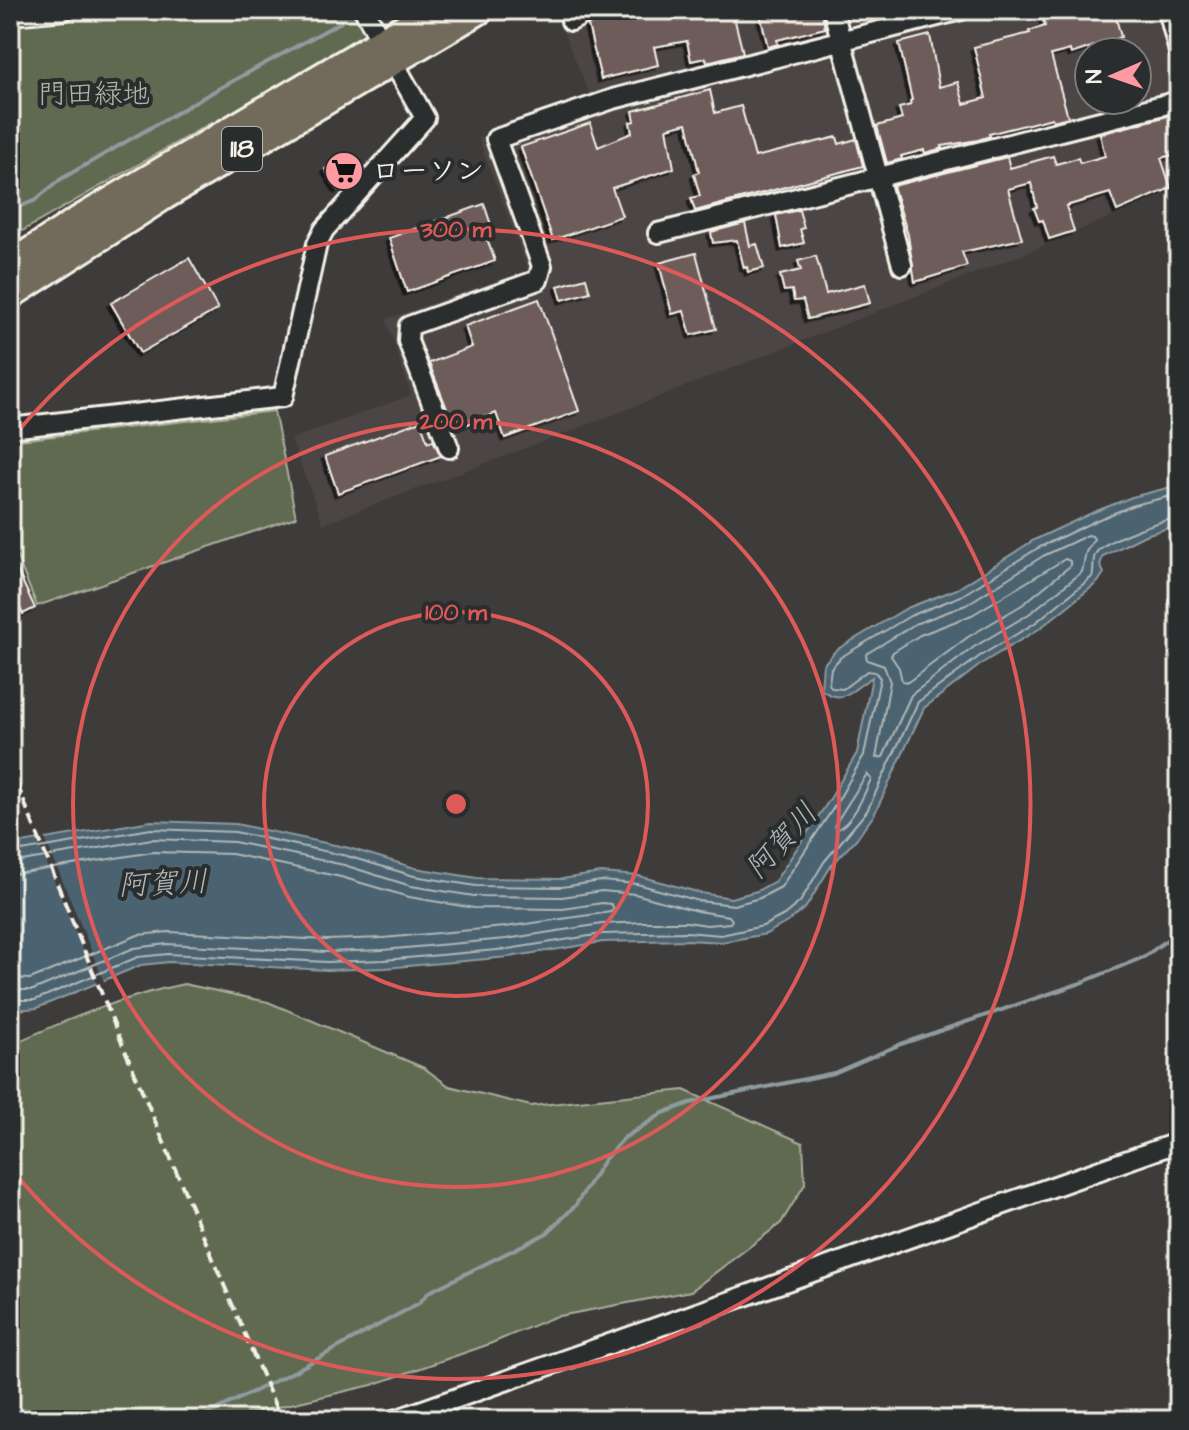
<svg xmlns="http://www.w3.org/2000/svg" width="1189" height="1430" font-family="'Architects Daughter','Klee One',sans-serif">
<defs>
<filter id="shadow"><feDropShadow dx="-3.5" dy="3.5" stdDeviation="0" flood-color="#0009"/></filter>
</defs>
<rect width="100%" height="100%" fill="#3e3b3b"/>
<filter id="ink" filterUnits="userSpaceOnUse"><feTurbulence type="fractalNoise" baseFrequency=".0125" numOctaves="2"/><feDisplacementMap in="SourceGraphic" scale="16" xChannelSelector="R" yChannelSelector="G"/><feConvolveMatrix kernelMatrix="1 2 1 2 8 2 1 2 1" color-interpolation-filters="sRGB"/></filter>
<g filter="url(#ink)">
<path fill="#4c4544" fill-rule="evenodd" d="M554,10H1179V188L1024,254L585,426L323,524L291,439L411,395L386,319L528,270L478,138L590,95ZM1089,52H1137V100H1089Z"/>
<path fill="#606a51" stroke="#aaae9c" stroke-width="2" d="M103,10H359L376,40L241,119L209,124L10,238V19Z
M274,411L296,517L37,606L10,540V441Z
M184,984L268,1002L424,1068L449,1086L531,1106L684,1090L803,1143L805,1184L781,1223L691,1291L554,1317L487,1345L372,1385L248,1414L232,1420H10V1045C66,1020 124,996 184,984Z"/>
<path fill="#4b626f" stroke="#8f9b9f" stroke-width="2" d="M1179,485V525L1145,535L1103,556L1100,565L1104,573L1098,582L1039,629L984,662L924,708L874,815L857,838L831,866L806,907L789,921L766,934L722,942L687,940L603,942L509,957L385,968L327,970L169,962L141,965L37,1008L16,1010L10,1007V845L151,821L236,824L349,848L415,868L477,878L562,879L601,873L639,876L701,893L731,898L757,891L775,881L830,799L857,753L872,677C854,688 842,707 821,689L823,665L836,650L907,608L957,589L1034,540L1094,512L1132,497Z"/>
<path fill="#3e3b3b" d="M44,836L105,984L98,987L36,837Z"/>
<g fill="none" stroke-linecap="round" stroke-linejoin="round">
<path stroke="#b0b8b8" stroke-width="2" d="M1088,535L1092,536L1094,539L1086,552L1082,572L1029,614L974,647L911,695L883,757L876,758L890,682L884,666L867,660L866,654L915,624L966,605L1043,556Z
M1065,559L1070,561V566L1022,605L968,637L908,682L902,681L899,668L891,656L893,652L920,635L972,615Z
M867,774L871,779C864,795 853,823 836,830L835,824Z
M10,853L151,829L235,832L347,856L414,876L476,886L562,887L601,881L637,884L699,901L734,905L760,898L781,887L836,804L864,755L880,678L875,672L867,671L843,689L832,688L829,684L831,668L841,657L910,616L961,596L1038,548L1097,520L1134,505L1179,494
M10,863L152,839L234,842L344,865L411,886L474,896L562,897L602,891L635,894L697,911L729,916L732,920L730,923L707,925L687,922H644L602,924L506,939L383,950L327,952L167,944L134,948L33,990H10
M10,875L153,852L232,854L341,877L409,897L474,908L563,909L602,903L611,904L614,908L611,912L505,927L383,938L327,940L169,932L138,935L30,979L10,978
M10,1000H35L138,957L168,954L327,962L384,960L508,949L602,934L686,932L721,935L763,926L784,915L800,902L824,862L867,811L918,702L980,656L1035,623L1092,577C1095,569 1091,561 1096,553C1104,540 1163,519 1179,518"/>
<path stroke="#8f9b9f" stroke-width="4" d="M10,210L34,201L61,179L218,89L341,22
M196,1420L295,1371L419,1303L429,1292L547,1233L575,1206L604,1160L624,1138L663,1113L690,1103L834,1073L901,1044L1078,984L1144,957L1179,931"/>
</g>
<path fill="#6e5b5a" stroke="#f4f1e8" stroke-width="2" filter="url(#shadow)" d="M638,10H706L708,19L733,13L743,53L707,62L706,58L691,61L687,41L654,47L658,65L601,79L588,25L598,20Z
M759,10H821L825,28L777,40L778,44L768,47Z
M1040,10H1114L1121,37L1071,54L1070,50L1051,55L1068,117L1053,121L1052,118L989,134L990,136L978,140L942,146L943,148L925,153L924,150L901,156L902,159L887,163L877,126L902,119L899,108L911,105L910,101L912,100L899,43L930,35L939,87L958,82L964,104L986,98L974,47L1030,33L1029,31L1045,26Z
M710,90L715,113L741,106L755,157L837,137L839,144L856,139L863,166L695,211L691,198L700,196L694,174L699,172L687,123L667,128L674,168L612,188L622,216L553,240L521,147L590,123L598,147L632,133L630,122L635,121L633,111Z
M1179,113V153L1161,158L1171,188L1117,211L1110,193L1066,206L1074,231L1049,239L1043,220L1039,221L1034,208L1037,207L1031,183L1008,189L1022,239L962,252L967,266L915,282L908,235L893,186L1007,157L1010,168L1053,156L1056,164L1078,158L1080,163L1105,156L1100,134Z
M349,154L360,172L338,190L325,169Z
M484,204L491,225L483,228L495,261L407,292L389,238Z
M799,210L804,228L800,229L804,243L782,248L776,215Z
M745,223L750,246L757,244L764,268L748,272L747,267L744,268L737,240L713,243L711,232Z
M696,253L716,329L691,335L684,311L672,314L659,263Z
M816,256L826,294L865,284L870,303L808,319L803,300L794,301L792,290L784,291L780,275L801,270L798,261Z
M189,258L218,309L140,353L111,303Z
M586,278L590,292L562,300L558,286Z
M539,299L579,411L505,438L496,413L455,429L429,363L472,347L465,326Z
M420,421L428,442L433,440L441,456L338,493L325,456Z
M10,555L35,608L23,614L10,590Z"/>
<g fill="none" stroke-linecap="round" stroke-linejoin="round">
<defs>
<path id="minor" d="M833,10L902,265
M1168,10L1179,52
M10,15L65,10
M571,21L591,10
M658,233L1179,101
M10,428L283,397L317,244L324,230L425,118L364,10
M449,448L408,341L409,326L538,280L542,266L496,139L613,99L961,10
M395,1420L1179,1142"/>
<path id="highway" d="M10,266L74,224L436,10
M10,294L164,195L478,10"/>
</defs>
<use href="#minor" stroke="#f4f1e8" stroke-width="24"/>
<use href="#highway" stroke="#f4f1e8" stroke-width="34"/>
<use href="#minor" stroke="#2a2d2e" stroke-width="18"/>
<use href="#highway" stroke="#726b5a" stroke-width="28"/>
<path stroke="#f4f1e8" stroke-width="4" stroke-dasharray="12 6" stroke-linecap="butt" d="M10,767L114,1024L281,1420"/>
</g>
</g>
<g fill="none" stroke="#de5a58" stroke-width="4">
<circle cx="456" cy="804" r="192"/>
<circle cx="456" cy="804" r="383"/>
<path d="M12 438A575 575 0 1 1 12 1170"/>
</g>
<defs>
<symbol id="supermarket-disc" viewBox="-11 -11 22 22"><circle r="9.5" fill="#ff9aa2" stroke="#2a2d2e"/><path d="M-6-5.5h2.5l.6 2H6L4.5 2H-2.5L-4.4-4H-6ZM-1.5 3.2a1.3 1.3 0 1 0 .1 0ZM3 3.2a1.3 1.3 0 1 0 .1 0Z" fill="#111"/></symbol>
</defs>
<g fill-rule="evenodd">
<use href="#supermarket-disc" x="322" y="149" width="44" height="44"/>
</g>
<g text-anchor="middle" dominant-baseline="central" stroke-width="8" stroke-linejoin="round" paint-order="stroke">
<rect fill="#2a2d2e" stroke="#b7b6b0" stroke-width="2" x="222" y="127" width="40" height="44" rx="6"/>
<g font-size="26" font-weight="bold" fill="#f4f1e8">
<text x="242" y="149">118</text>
</g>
<g font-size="28" fill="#b1b4a4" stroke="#2a2d2e">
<text x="94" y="94">門田緑地</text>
</g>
<g font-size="28" font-weight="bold" fill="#f4f1e8" stroke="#2a2d2e" text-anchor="start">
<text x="372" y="171">ローソン</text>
</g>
<g font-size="30" font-style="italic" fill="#b0b8b8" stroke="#2a2d2e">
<text transform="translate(782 841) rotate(-48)">阿賀川</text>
<text transform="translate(163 884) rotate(-3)">阿賀川</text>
</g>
</g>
<circle cx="456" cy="804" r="12" fill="#de5a58" stroke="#2a2d2e" stroke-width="4"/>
<g font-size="24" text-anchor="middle" font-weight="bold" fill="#de5a58" stroke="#2a2d2e" stroke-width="8" stroke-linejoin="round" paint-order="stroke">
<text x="456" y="237">300 m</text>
<text x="456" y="429">200 m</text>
<text x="456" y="620">100 m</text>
</g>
<rect width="1189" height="1430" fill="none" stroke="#2a2d2e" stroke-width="40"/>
<rect x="20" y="20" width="1149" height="1390" fill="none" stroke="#f4f1e8" stroke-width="3" filter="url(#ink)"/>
<g transform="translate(1113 76) rotate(268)"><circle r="38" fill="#2a2d2e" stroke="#7b7b78" stroke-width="2"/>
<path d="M0-6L14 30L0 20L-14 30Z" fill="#ff9aa2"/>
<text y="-12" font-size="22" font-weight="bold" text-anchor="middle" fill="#f4f1e8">N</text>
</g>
</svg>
